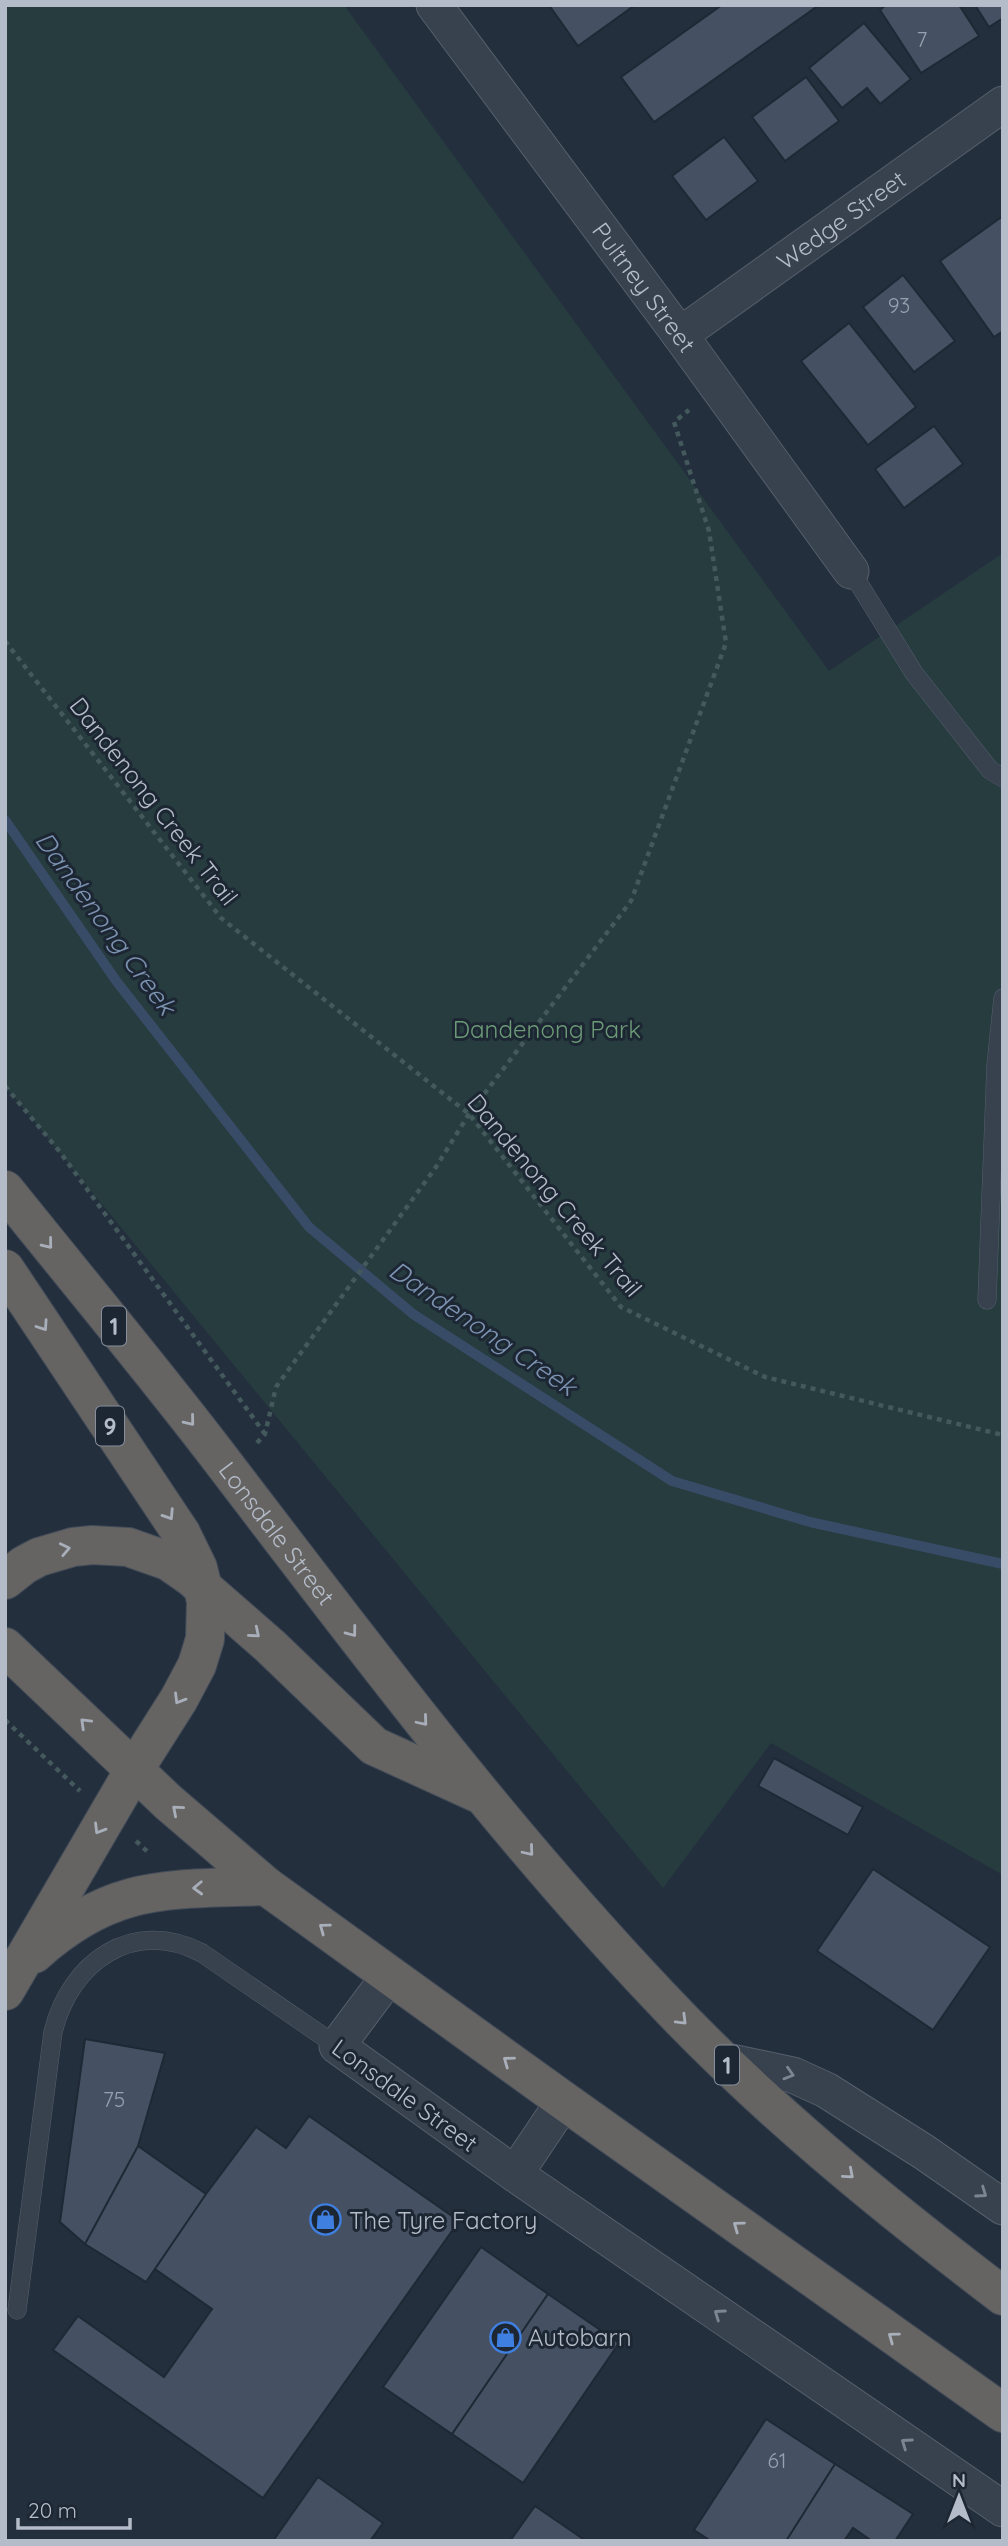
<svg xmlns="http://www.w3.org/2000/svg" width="1008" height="2546" font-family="Quicksand,sans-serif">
<rect width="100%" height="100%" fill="#242f3e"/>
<path fill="#263c3f" d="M5,5H344L829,671L1003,553V1875L771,1743L663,1888L5,1086Z"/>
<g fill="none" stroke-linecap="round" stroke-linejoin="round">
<path stroke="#394c67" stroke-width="10" d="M5,820L117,982L309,1227L413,1314L672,1481L810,1522L1003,1564"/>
</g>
<path fill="#455162" stroke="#1f2835" stroke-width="2" d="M549,5H635L578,46Z
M722,5H819L654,122L621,77Z
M886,5H959L979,36L921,73L880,10Z
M975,5H1003V18L989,27Z
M864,23L911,79L880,104L867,88L842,108L809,68Z
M806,77L839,121L785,161L752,117Z
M724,137L758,181L706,220L672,176Z
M1003,216V331L994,337L940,261Z
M903,275L955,341L914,372L863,307Z
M849,323L916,407L868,445L801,361Z
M934,426L963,464L904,508L875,469Z
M774,1758L863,1807L848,1835L758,1786Z
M873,1869L990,1947L933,2030L817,1951Z
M85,2039L165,2053L138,2146L85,2244L60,2222Z
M309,2116L459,2221L263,2498L53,2350L78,2316L164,2377L212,2309L155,2269L206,2194L256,2127L286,2148Z
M138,2146L206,2194L146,2282L85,2244Z
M481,2247L548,2294L452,2434L383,2387Z
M548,2294L619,2343L523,2483L452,2434Z
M766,2419L835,2464L786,2541H711L694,2530Z
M835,2464L913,2514L895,2541H872L853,2528L844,2541H786Z
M318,2477L383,2523L370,2541H273Z
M535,2506L586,2541H510Z"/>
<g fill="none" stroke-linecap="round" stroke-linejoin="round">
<defs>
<path id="service" d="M851,571L914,673L990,770L1003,778
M987,1300L996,1065L1003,998
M17,2310L53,2032C70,1962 133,1917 202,1953L337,2046"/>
<g id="minor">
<path id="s1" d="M434,5L680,335L851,571"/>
<path id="s2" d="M680,335L1003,104"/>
<path d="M390,1975L337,2046L515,2174L1003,2509"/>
<path d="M722,2060L793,2075L826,2090L924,2152L1003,2207"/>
<path d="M515,2174L564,2101"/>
</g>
<g id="trunk">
<path id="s3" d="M5,1190C74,1276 145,1361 212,1448C355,1635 496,1824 658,1995C763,2107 881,2203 1003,2296"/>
<path d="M5,1269L181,1533L198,1568L206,1601L205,1639L197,1665L179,1699L134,1770L5,1991"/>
<path d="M5,1580L24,1565L39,1557L73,1547L92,1545L128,1547L168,1561L191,1577L270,1646L374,1746L477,1793"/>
<path d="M5,1647L168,1802L266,1886L564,2101L1003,2413"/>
<path d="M34,1954C113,1883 167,1890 266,1886"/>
</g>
</defs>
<use href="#service" stroke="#565f6c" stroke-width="19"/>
<use href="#minor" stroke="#565f6c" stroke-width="37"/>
<use href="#trunk" stroke="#434c59" stroke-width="40"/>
<path stroke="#44595c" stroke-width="4.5" stroke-dasharray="5 5" stroke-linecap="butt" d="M5,641L221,918L469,1114L621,1307L765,1377L1003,1435
M5,1086L60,1152L265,1434
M257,1443L265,1434L276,1387L436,1167L469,1114L631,901L726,643L709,531L674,422L689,410
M5,1720L80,1791
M136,1841L150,1854"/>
<use href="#service" stroke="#38414e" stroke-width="18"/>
<use href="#minor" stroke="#38414e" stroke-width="35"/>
<use href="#trunk" stroke="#656462" stroke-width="38"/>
</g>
<defs><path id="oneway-chevron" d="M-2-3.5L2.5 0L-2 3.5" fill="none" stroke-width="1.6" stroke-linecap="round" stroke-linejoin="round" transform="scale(1.75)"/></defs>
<g stroke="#a8afba">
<use href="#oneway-chevron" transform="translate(48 1244) rotate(51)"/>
<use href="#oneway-chevron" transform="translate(43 1326) rotate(56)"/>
<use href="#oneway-chevron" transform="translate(190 1421) rotate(51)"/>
<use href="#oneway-chevron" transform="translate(169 1515) rotate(57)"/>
<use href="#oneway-chevron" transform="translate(65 1549) rotate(-12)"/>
<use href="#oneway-chevron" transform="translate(352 1632) rotate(53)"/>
<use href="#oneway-chevron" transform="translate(255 1633) rotate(40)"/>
<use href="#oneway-chevron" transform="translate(179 1699) rotate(121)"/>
<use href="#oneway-chevron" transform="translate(423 1721) rotate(50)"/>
<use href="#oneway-chevron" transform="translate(85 1723) rotate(-136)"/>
<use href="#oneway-chevron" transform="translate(177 1810) rotate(-139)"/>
<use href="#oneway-chevron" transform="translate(99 1829) rotate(121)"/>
<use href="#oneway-chevron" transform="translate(529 1851) rotate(50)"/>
<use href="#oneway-chevron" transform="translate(198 1888) rotate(178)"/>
<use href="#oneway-chevron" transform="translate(324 1928) rotate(-144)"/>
<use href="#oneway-chevron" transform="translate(682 2020) rotate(45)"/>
<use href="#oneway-chevron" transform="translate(508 2061) rotate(-144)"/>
<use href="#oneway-chevron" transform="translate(849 2174) rotate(41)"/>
<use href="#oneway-chevron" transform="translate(738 2226) rotate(-144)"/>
<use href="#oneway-chevron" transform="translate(893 2337) rotate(-144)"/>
</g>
<g stroke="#7c8592">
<use href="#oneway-chevron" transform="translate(789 2074) rotate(17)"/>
<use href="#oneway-chevron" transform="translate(982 2193) rotate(35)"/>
<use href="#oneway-chevron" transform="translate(719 2314) rotate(-145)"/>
<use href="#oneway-chevron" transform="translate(906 2443) rotate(-145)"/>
</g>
<defs>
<symbol id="shop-ring" viewBox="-11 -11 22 22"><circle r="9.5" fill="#1d2633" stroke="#3f7fe0" stroke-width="1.5"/><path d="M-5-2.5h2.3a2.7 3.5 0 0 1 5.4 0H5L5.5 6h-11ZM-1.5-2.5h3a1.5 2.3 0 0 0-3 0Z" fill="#3f7fe0"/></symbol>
</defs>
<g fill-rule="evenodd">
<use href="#shop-ring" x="308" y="2202" width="35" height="35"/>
<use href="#shop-ring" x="488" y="2320" width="35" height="35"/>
</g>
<g text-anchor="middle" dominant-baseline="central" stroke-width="6" stroke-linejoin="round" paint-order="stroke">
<g font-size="21" fill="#98a1af">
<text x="922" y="39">7</text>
<text x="899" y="305">93</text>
<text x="114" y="2099">75</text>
<text x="777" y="2460">61</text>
</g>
<g fill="#1d2633" stroke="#878f9c" stroke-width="2">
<rect x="102" y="1306.5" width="24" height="39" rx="5"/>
<rect x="96" y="1406.5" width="28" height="39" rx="5"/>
<rect x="715" y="2045.5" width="24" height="39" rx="5"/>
</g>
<g font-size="23" font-weight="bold" fill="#b4bcc9">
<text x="114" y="1326">1</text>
<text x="110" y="1426">9</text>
<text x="727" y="2065">1</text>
</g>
<g font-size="24" fill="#b4bcc9" stroke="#1d2633">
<text stroke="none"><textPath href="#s2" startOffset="198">Wedge Street</textPath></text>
<text stroke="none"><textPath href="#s1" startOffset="352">Pultney Street</textPath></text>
<text transform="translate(154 801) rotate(52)">Dandenong Creek Trail</text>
<text transform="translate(555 1195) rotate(50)">Dandenong Creek Trail</text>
<text stroke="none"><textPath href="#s3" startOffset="438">Lonsdale Street</textPath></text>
<text transform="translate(405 2095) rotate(36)">Lonsdale Street</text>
</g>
<g font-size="24" fill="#6b9a76" stroke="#1d2633">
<text x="547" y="1029">Dandenong Park</text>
</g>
<g font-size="24" fill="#b4bcc9" stroke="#1d2633" text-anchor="start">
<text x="349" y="2220">The Tyre Factory</text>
<text x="528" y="2337">Autobarn</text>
</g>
<g font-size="26" font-style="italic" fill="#7c92b1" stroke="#1d2633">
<text transform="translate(106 923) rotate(54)">Dandenong Creek</text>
<text transform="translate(483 1328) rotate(34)">Dandenong Creek</text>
</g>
</g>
<rect width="1008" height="2546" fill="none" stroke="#b4bcc9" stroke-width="14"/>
<g transform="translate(959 2497)" stroke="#1d2633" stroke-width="5" paint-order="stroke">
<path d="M0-5L12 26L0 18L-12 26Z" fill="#b4bcc9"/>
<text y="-10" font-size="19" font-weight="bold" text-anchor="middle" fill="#b4bcc9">N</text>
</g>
<path d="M18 2518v10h112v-10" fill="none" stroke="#b4bcc9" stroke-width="3.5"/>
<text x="28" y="2518" font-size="21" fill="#b4bcc9" stroke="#1d2633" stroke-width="5" paint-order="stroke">20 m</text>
</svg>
